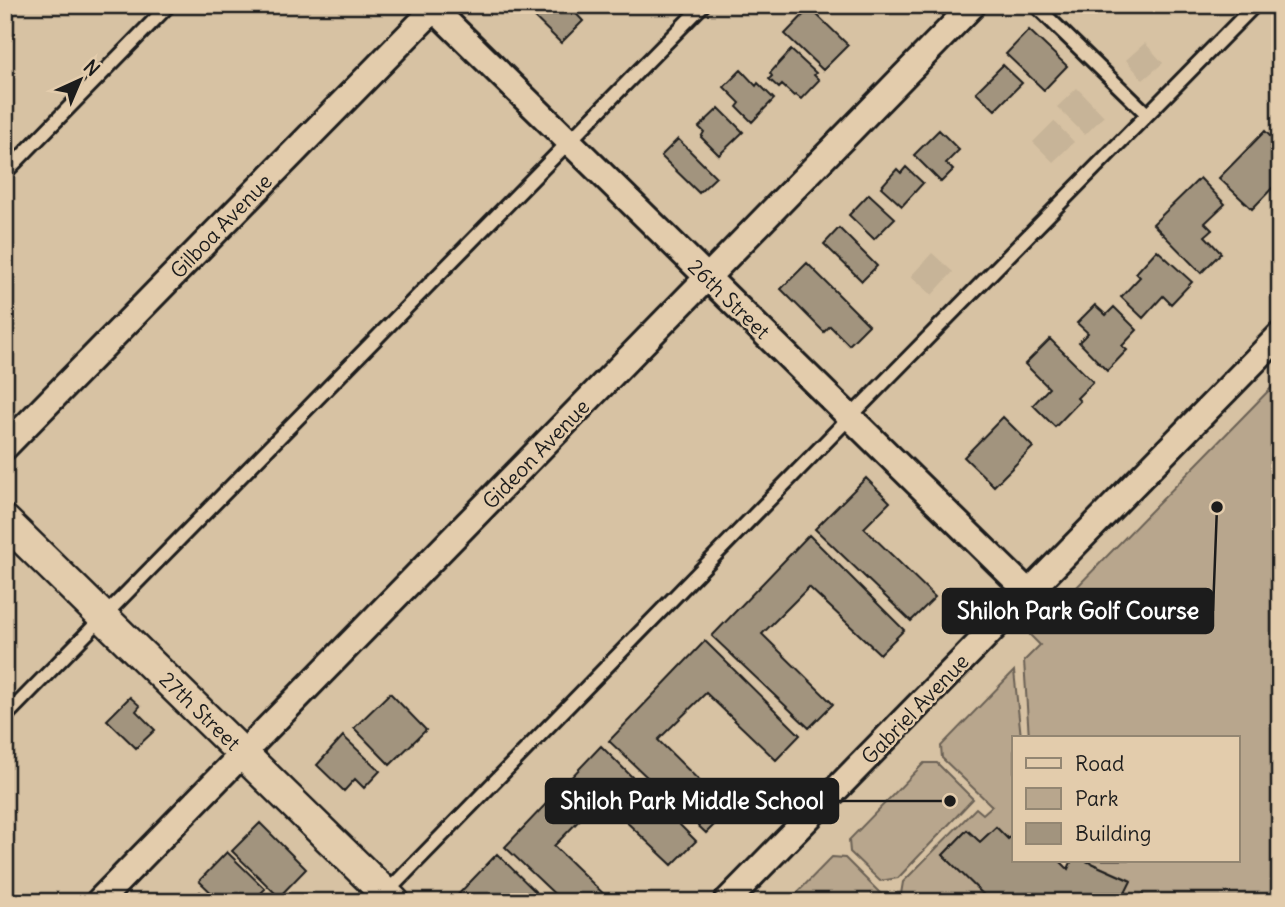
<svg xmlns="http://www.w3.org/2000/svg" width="1285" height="907" font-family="Delius,sans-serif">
<rect width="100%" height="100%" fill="#d7c2a3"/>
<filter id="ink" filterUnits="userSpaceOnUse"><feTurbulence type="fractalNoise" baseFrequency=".0143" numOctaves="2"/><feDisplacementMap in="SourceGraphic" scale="14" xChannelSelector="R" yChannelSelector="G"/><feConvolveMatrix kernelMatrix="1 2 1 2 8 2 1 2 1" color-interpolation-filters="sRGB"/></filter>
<g filter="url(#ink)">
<path fill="#c7b498" d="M1145,43L1163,63L1143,80L1126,60Z
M1077,88L1104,116L1085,135L1057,107Z
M1054,121L1074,142L1053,162L1033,142Z
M932,253L953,272L932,295L911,276Z"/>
<path fill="#b8a68d" stroke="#6a6154" stroke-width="2" d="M1280,379V902H1187V900L1124,895L1130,880L1084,860H1238V737H1029L1024,661L1040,645L1030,635Z
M1014,671L1021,737H1014V833L1008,839L996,827L980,842L967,830L943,855L991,902H902L900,900L903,882L976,808L983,814L992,806L942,758L941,746Z
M924,763H937L973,799L898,878L880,881L850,852L849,840Z
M832,857L845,858L889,902H788Z"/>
<path fill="#a2947e" stroke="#1c1c1c" stroke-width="2" d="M526,5H568L583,21L561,43L524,7Z
M810,8L848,45L823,70L785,34Z
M1029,30L1067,66L1044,90L1006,54Z
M791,50L816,73L814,75L819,80L801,99L796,95L794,96L782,85L779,88L769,79L772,76L770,73Z
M1003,65L1022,83L995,110L976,92Z
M741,70L756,86L758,83L774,99L752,122L737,107L740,103L724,87Z
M719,108L743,132L719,155L701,137L704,132L699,127Z
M939,130L959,150L946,163L953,170L941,182L914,155Z
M1265,131L1280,146V180L1252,209L1219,178Z
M678,139L716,177L699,193L661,156Z
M906,167L923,183L902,206L881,187L897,169L901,173Z
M1200,178L1225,204L1205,223L1212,230L1205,236L1221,253L1201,273L1153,224Z
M869,194L895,218L874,239L849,215Z
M839,228L877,266L862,281L824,244Z
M1157,250L1192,282L1171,304L1163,296L1143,318L1121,297L1140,277L1136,273Z
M807,263L869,325L849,345L830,326L824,332L781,289Z
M1095,305L1106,315L1114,307L1137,330L1122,346L1127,350L1107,371L1079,342L1088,333L1077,323Z
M1050,339L1093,382L1077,398L1080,401L1055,427L1033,405L1049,388L1025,364Z
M1003,417L1033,447L994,486L964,457Z
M866,478L890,502L864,528L935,597L911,621L815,529Z
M809,535L904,630L880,654L809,587L762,634L833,704L809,728L712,636Z
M705,641L800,735L776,760L706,693L662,736L658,740L729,810L706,833L609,741Z
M390,693L426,730L390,765L354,728Z
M130,697L140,706L136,711L155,730L136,748L107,720Z
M343,736L380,771L364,788L355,779L344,791L317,765Z
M601,746L696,841L672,865L601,798L554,846L612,902H563L505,847Z
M260,823L306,869L279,897L232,851Z
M996,827L1008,839L1014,833V860H1059L1068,869L1072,860H1084L1131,881L1124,895L1187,900V902H991L943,855L967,830L980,842Z
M227,852L265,889L252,902H221L199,881Z
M497,854L546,902H451Z
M200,892L209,902H191Z"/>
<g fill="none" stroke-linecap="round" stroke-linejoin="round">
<defs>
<path id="service" d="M1035,5L1147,114
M5,173L169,5
M5,717L703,5
M386,893L850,417L1255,5"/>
<path id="minor" d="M430,5L1028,592
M5,447L438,5
M98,902L973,5
M726,902L1280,335"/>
<path id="tertiary" d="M5,521L394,902"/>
</defs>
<use href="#service" stroke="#1c1c1c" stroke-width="18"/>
<use href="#minor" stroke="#1c1c1c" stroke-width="30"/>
<use href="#tertiary" stroke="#1c1c1c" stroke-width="35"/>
<use href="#service" stroke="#e3ccac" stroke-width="12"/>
<use href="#minor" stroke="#e3ccac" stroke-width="24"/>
<use href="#tertiary" stroke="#e3ccac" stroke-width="30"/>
</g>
</g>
<g text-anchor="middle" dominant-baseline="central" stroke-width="5" stroke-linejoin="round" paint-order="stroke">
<g font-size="21" fill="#1c1c1c" stroke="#e3ccac">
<text transform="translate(221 226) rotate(-46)">Gilboa Avenue</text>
<text transform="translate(729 299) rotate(44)">26th Street</text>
<text transform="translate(536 454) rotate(-46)">Gideon Avenue</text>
<text transform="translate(915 709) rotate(-46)">Gabriel Avenue</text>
<text transform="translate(200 711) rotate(44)">27th Street</text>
</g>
</g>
<path fill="none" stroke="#1c1c1c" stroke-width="2.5" d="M1217 507L1213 611M950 801L838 801"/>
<g fill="#1c1c1c" stroke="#e3ccac" stroke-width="2.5">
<circle cx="1217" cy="507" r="7"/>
<circle cx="950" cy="801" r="7"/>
</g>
<g fill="#1c1c1c" stroke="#1c1c1c" stroke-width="2.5">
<rect x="943" y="589" width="270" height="44" rx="7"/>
<rect x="546" y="779" width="292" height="44" rx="7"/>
</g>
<g font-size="23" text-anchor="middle" font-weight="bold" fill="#fff">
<text x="1078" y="619">Shiloh Park Golf Course</text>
<text x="692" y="809">Shiloh Park Middle School</text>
</g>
<rect width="1285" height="907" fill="none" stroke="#e3ccac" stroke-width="28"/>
<rect x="14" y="14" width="1257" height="879" fill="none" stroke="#1c1c1c" stroke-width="2.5" filter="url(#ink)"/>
<rect x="1012" y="736" width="228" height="126" fill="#e3ccac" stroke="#938672" stroke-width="2"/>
<rect x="1026" y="758" width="35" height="10" fill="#e3ccac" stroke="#938672" stroke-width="2"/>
<text x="1075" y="771" font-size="21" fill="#1c1c1c">Road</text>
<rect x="1026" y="788" width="35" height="21" fill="#b8a68d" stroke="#938672" stroke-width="2"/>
<text x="1075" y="806" font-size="21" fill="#1c1c1c">Park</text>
<rect x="1026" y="823" width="35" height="21" fill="#a2947e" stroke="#938672" stroke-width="2"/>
<text x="1075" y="841" font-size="21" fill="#1c1c1c">Building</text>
<g transform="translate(80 80) rotate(44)" stroke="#e3ccac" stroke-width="5" paint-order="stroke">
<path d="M0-5L12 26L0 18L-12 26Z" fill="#1c1c1c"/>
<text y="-10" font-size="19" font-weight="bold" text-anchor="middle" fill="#1c1c1c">N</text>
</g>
</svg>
